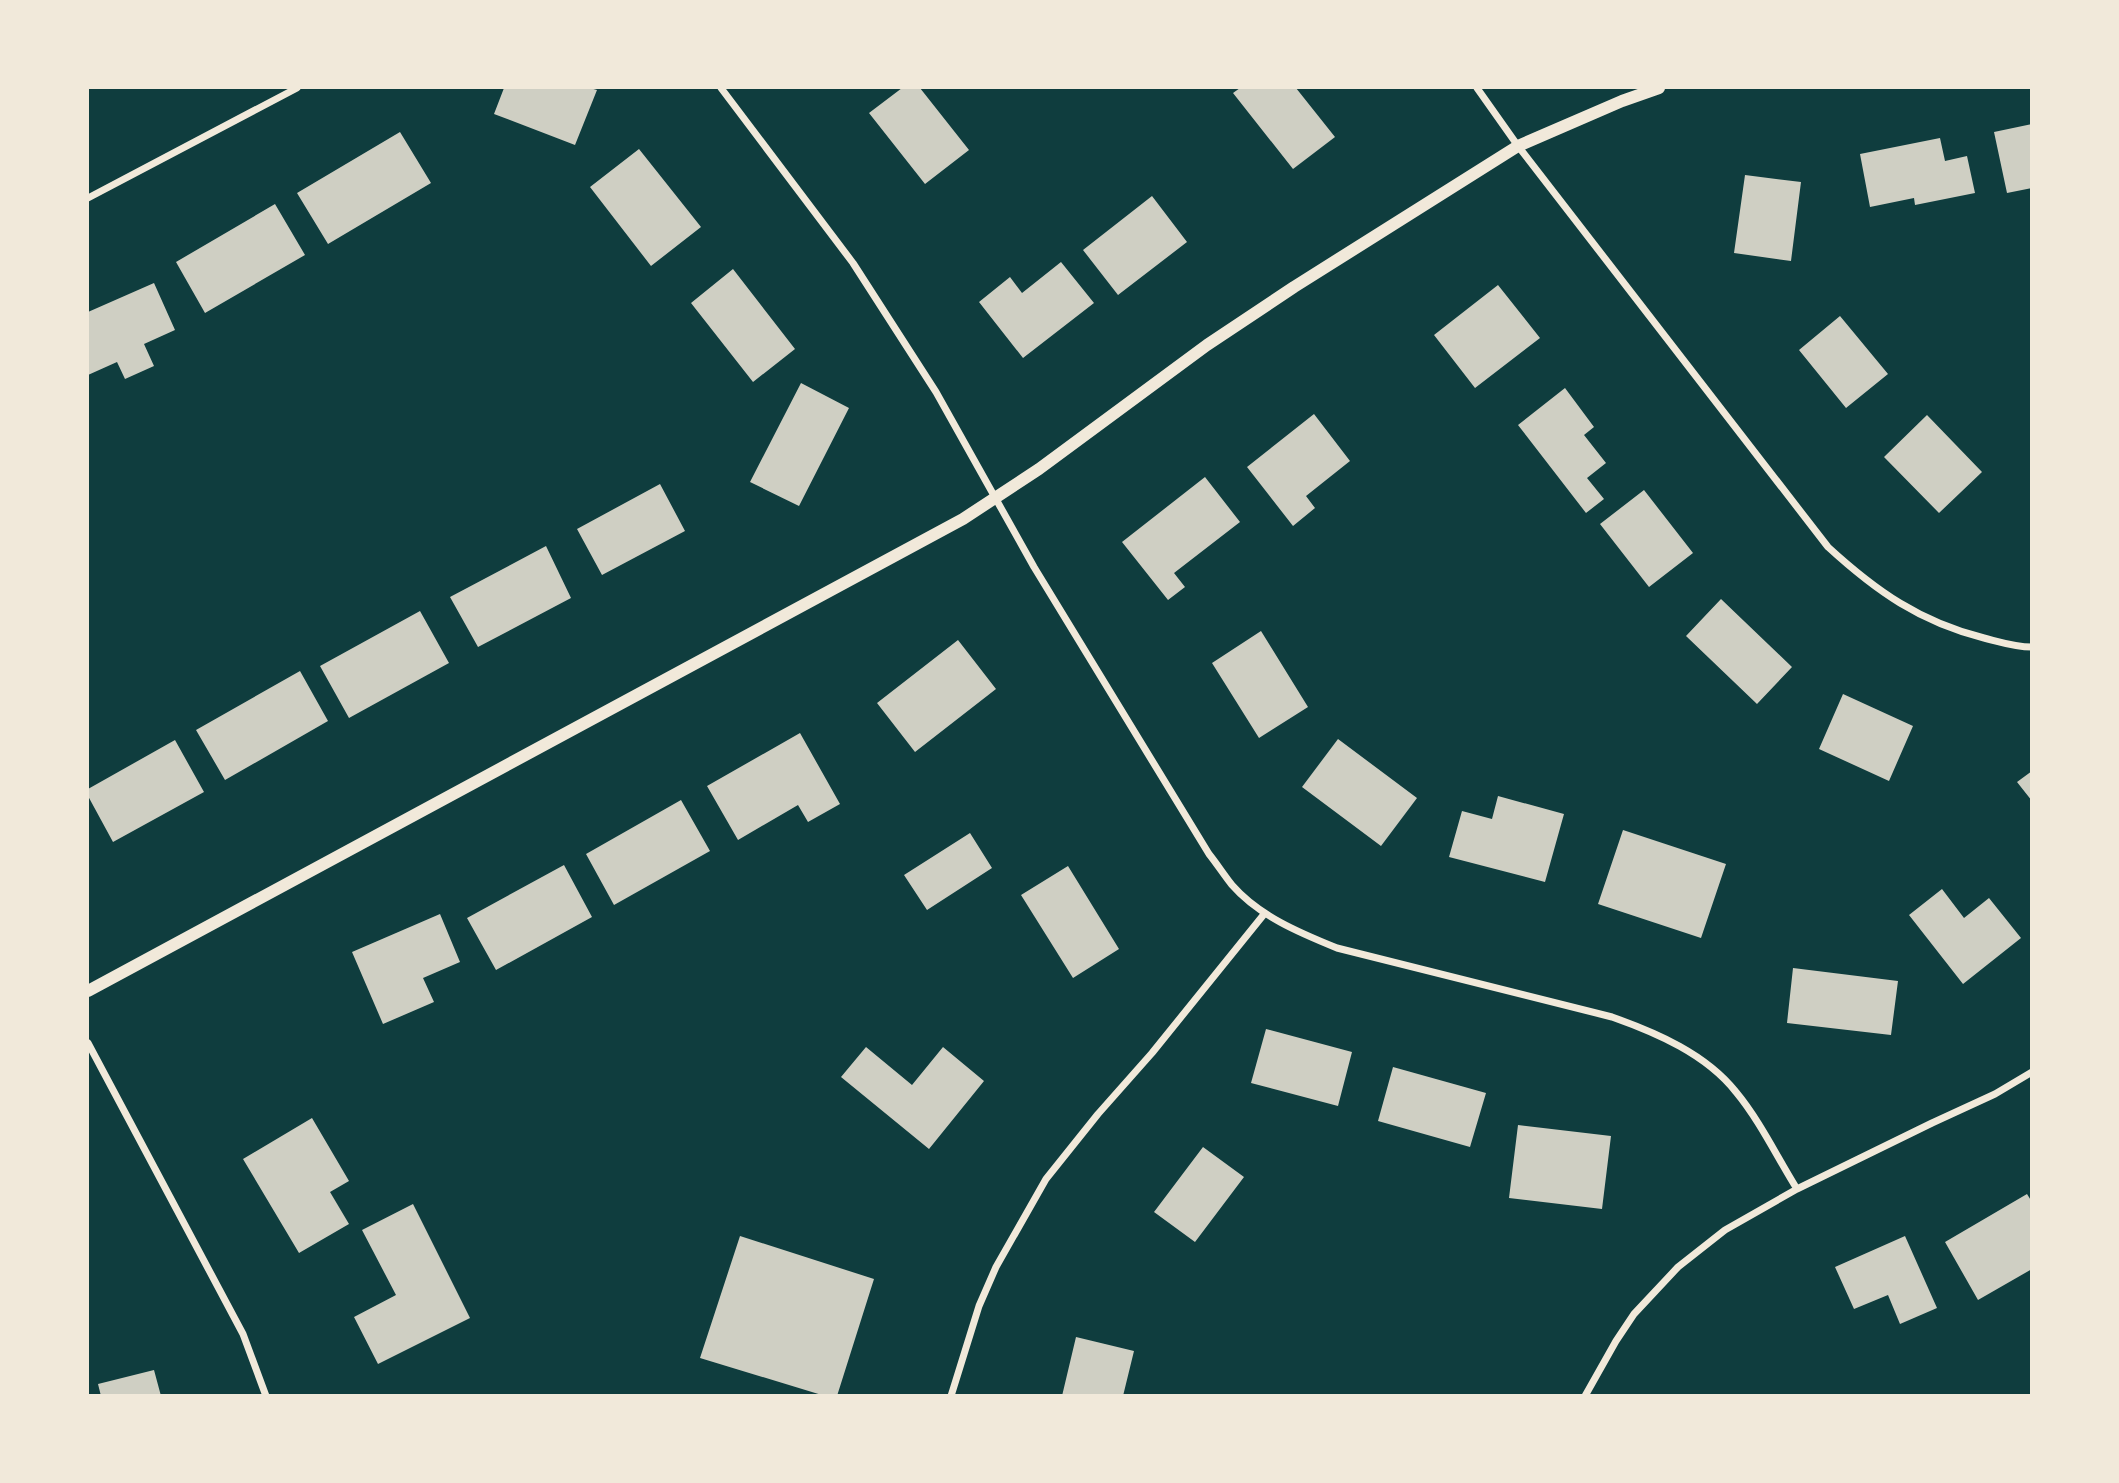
<svg xmlns="http://www.w3.org/2000/svg" width="2119" height="1483" font-family="'Alegreya Sans',sans-serif">
<rect width="100%" height="100%" fill="#0f3d3e"/>
<path fill="#cfcfc3" d="M504,88H590L597,90L575,145L494,114Z
M902,88H920L969,150L925,184L869,113Z
M1240,88H1296L1335,137L1293,169L1233,93Z
M2032,124V188L2007,193L1994,132Z
M400,132L431,183L328,244L297,193Z
M1940,138L1945,161L1967,156L1975,193L1915,205L1914,198L1870,207L1860,154Z
M639,149L701,227L651,266L590,187Z
M1745,175L1801,182L1791,261L1734,253Z
M1152,196L1187,242L1118,295L1083,250Z
M275,204L305,255L205,313L176,262Z
M1061,262L1094,303L1023,358L979,302L1010,277L1022,293Z
M733,269L795,349L753,382L691,303Z
M154,283L175,330L144,344L154,366L125,379L117,362L88,375V312Z
M1498,285L1540,338L1475,388L1434,335Z
M1840,316L1888,374L1846,408L1799,350Z
M801,383L849,408L799,506L750,482Z
M1565,388L1594,427L1584,435L1606,463L1587,478L1604,499L1586,513L1518,425Z
M1314,414L1350,461L1306,496L1315,508L1293,526L1247,467Z
M1927,415L1982,472L1939,513L1884,457Z
M1205,477L1240,522L1174,573L1185,587L1168,600L1122,542Z
M660,484L685,531L602,575L577,529Z
M1644,490L1693,553L1649,587L1600,524Z
M546,546L571,598L478,647L450,597Z
M1721,599L1792,667L1757,704L1686,636Z
M420,611L449,663L349,718L320,666Z
M1261,631L1308,707L1259,738L1212,663Z
M958,640L996,689L915,752L877,703Z
M300,671L328,721L225,780L196,730Z
M1843,694L1913,726L1889,781L1819,749Z
M800,733L840,804L808,822L798,805L738,840L707,786Z
M1338,739L1417,798L1381,846L1302,787Z
M175,740L204,792L113,842L88,796V789Z
M2032,771V801L2017,782Z
M1498,796L1564,814L1545,882L1449,857L1462,811L1492,819Z
M681,800L710,851L614,905L586,854Z
M1623,830L1726,864L1701,938L1598,904Z
M970,833L992,868L927,910L904,875Z
M564,865L592,917L496,970L467,918Z
M1068,866L1119,949L1073,978L1021,895Z
M1942,889L1964,918L1989,898L2021,938L1963,984L1909,915Z
M440,914L460,962L423,978L434,1002L383,1024L352,952Z
M1793,968L1898,981L1891,1035L1787,1023Z
M1266,1029L1352,1052L1338,1106L1251,1083Z
M866,1047L912,1085L943,1047L984,1081L929,1149L841,1077Z
M1393,1067L1486,1093L1470,1147L1378,1121Z
M312,1118L349,1181L330,1192L349,1224L299,1253L243,1159Z
M1518,1125L1611,1136L1602,1209L1509,1198Z
M1203,1147L1244,1177L1195,1242L1154,1212Z
M2027,1194L2032,1202V1269L1978,1300L1945,1242Z
M413,1204L470,1318L378,1364L354,1317L396,1295L362,1230Z
M740,1236L874,1279L837,1396H825L700,1358Z
M1905,1236L1937,1308L1900,1324L1888,1295L1854,1309L1835,1267Z
M1076,1337L1134,1351L1123,1396H1062Z
M154,1370L161,1396H101L98,1384Z"/>
<g fill="none" stroke-linecap="round" stroke-linejoin="round">
<path stroke="#f1e9da" stroke-width="7" d="M721,88L853,263L936,392L1034,567L1209,854C1217,864 1224,875 1232,885C1259,916 1300,933 1337,948L1612,1017C1657,1033 1706,1054 1736,1092C1760,1121 1777,1157 1797,1189
M1477,88L1518,146L1828,547C1876,591 1920,622 1984,638C2000,642 2015,647 2032,647
M88,198L297,88
M88,1043L243,1334L266,1396
M951,1396L979,1306L996,1267L1046,1179L1098,1114L1152,1053L1265,913
M1585,1396L1616,1341L1634,1314L1678,1267L1725,1230L1797,1189L1932,1123L1995,1094L2032,1072"/>
<path stroke="#f1e9da" stroke-width="12" d="M88,991L963,519L1039,469L1207,345L1294,287L1518,146L1622,101L1659,88"/>
</g>
<rect width="2119" height="1483" fill="none" stroke="#f1e9da" stroke-width="178"/>
</svg>
